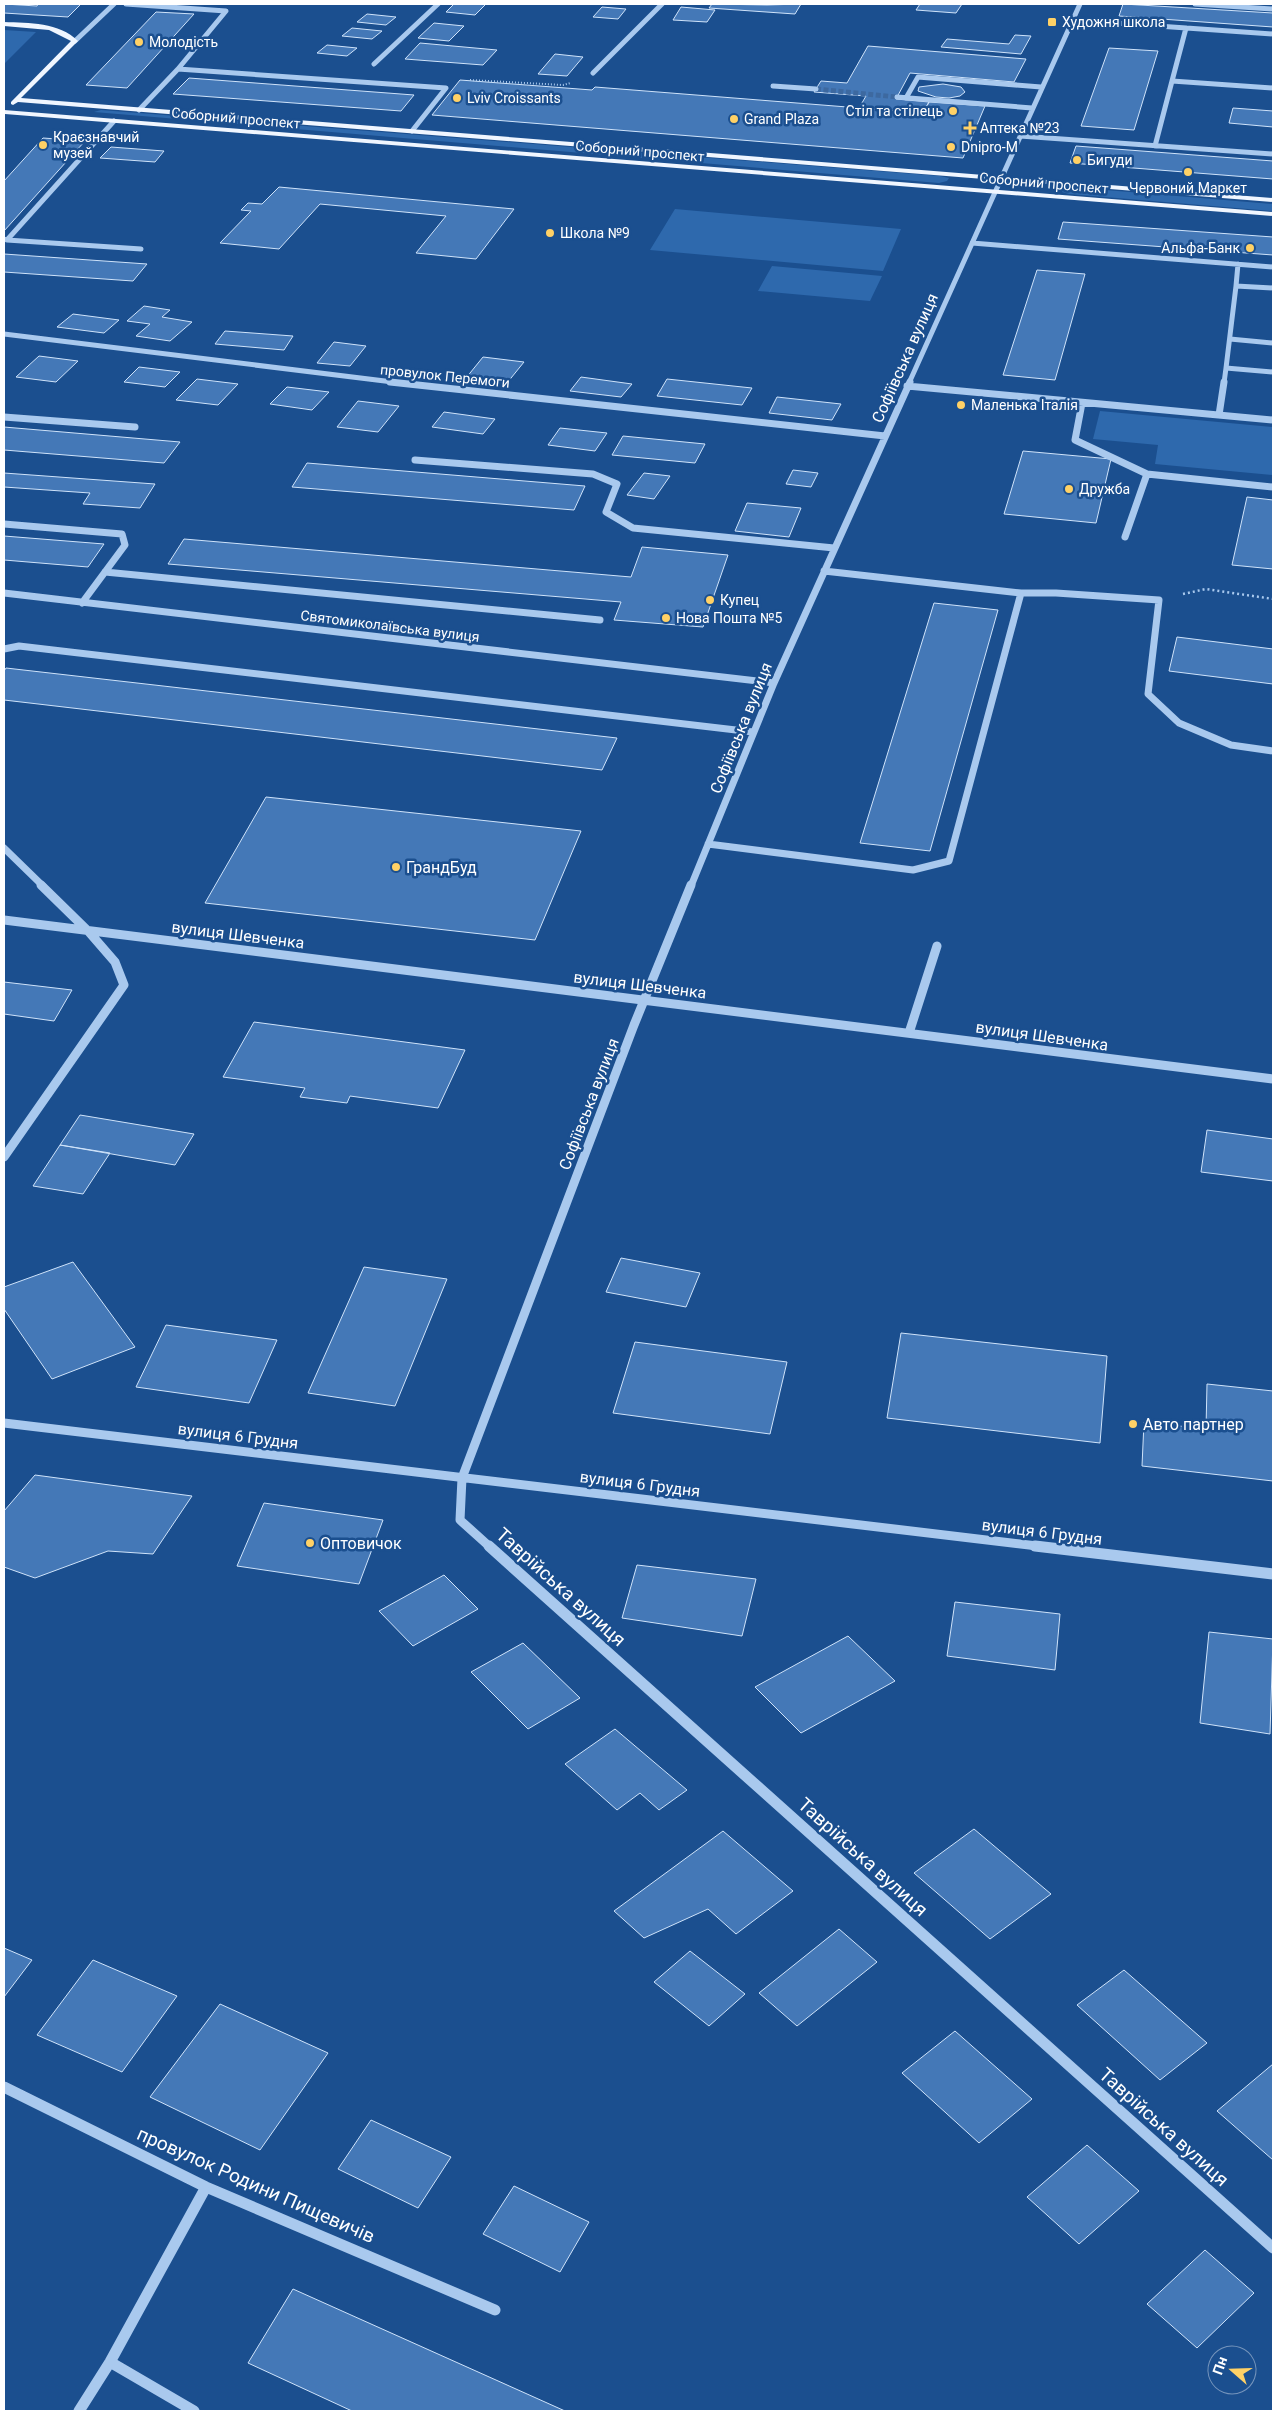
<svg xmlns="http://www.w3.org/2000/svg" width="1277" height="2415" font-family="Roboto,sans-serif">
<rect width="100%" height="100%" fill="#1b4f8f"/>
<path fill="#2e69ad" d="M4,30L36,32L4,64Z
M101,110L940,176L949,178L947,181L939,183L94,112Z
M1070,187L1273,204V211L1069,194L1062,192L1063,189Z
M675,209L901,229L883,271L650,250Z
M772,266L882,276L870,301L758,291Z
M1100,411L1273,427V475L1155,464L1158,445L1093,439Z"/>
<path fill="#4478b7" stroke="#cfe3fa" d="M4,4L37,6L38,4H81L68,17L4,13Z
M454,4H486L475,15L446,12Z
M712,4L767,5L801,4L795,14L709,8Z
M920,4H962L956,13L916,10Z
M1123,4L1273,13V27L1119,16Z
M602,7L626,9L618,19L593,17Z
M681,7L715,10L707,22L673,20Z
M156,12L194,14L127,88L86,85Z
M367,14L396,17L386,25L357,22Z
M434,23L464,26L449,41L418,38Z
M352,28L382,31L372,39L342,36Z
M1015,35L1031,36L1021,54L941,47L947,39L1009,44Z
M420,43L497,50L483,65L405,59Z
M327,45L357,48L347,56L317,53Z
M868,46L1026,59L1014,82L910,73L896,99L929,102L923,113L859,108L866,96L814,92L821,81L847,83Z
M1109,48L1158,51L1134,130L1081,126Z
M555,54L583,57L567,76L538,74Z
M189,78L414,95L401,111L173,94Z
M460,80L592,90L595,87L923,113L929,102L985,106L963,158L432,115Z
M943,84L961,87L965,92L960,96L949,98L936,97L918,91L919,87Z
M1233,108L1273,111V127L1229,123Z
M43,138L85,141L4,231V181Z
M1076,146L1273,161V179L1070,163Z
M111,147L164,151L155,162L100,158Z
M279,187L514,209L476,259L416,253L446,216L320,204L279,249L220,243L251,211L241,210L248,203L262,204Z
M1063,222L1273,237V255L1058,239Z
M4,254L147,264L133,281L4,272Z
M1037,270L1085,274L1055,380L1003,375Z
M144,306L170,310L162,317L192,322L170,341L136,336L150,324L127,321Z
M73,314L119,320L104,333L57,327Z
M225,331L293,336L284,350L215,344Z
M334,342L366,346L350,366L317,363Z
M39,356L78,361L56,382L16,377Z
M483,357L524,362L507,383L466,378Z
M139,367L180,372L165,387L124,382Z
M581,377L632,384L621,397L570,391Z
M197,379L238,384L218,405L176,400Z
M667,379L752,388L742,405L657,396Z
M287,387L329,392L312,410L270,404Z
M777,397L841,404L832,420L769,413Z
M358,401L399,406L378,432L337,427Z
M444,412L495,419L483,434L432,427Z
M4,427L180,442L164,463L4,450Z
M560,428L607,433L595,451L548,445Z
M623,436L705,444L695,463L612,455Z
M1023,451L1111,459L1096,523L1004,514Z
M307,463L585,486L574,510L292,487Z
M793,470L818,473L811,487L786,484Z
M4,473L155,484L140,508L83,504L90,493L4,487Z
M644,473L670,476L654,499L627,495Z
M1247,497L1273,500V569L1232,565Z
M747,503L801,508L789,537L735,531Z
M4,536L104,544L88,567L4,560Z
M184,539L631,577L642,547L728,555L703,627L614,620L621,602L168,564Z
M934,603L998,610L930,851L860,843Z
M1177,637L1273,649V684L1169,671Z
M6,668L617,738L602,770L4,700V671Z
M266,797L581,831L535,940L205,903Z
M4,982L72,990L54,1021L4,1014Z
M254,1022L465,1050L438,1108L350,1096L347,1103L300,1097L305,1088L223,1077Z
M80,1115L194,1134L175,1165L60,1145Z
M1207,1130L1273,1139V1181L1201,1172Z
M60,1145L110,1153L83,1194L33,1186Z
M621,1258L700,1273L686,1307L606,1292Z
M73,1262L135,1347L52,1379L4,1309V1287Z
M364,1267L447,1279L395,1406L308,1393Z
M166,1325L277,1340L249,1403L136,1387Z
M901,1333L1107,1356L1100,1443L887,1418Z
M635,1342L787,1362L770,1434L613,1413Z
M1207,1384L1273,1391V1481L1142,1466L1144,1422L1206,1429Z
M35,1475L192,1496L153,1554L108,1551L35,1578L4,1567V1511Z
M264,1503L383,1520L359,1584L237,1566Z
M637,1565L756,1579L742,1636L622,1618Z
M444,1575L478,1609L413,1646L379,1611Z
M955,1602L1060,1614L1055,1670L947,1656Z
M1209,1632L1273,1639L1270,1734L1200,1723Z
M848,1636L895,1681L801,1733L755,1687Z
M523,1643L580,1698L528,1729L471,1672Z
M615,1729L687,1790L659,1810L640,1793L617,1810L565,1764Z
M974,1829L1051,1894L990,1939L914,1873Z
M723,1831L793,1891L736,1934L708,1909L644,1938L614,1911Z
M839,1929L877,1962L797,2026L759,1993Z
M4,1948L32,1960L4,1997Z
M690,1951L745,1994L709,2026L654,1982Z
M93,1960L177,1996L122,2072L37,2035Z
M1124,1970L1207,2043L1160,2080L1077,2005Z
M220,2004L328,2053L260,2150L150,2097Z
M955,2031L1032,2099L979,2143L902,2073Z
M1273,2064V2160L1217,2111Z
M371,2120L451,2157L418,2208L338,2169Z
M1087,2145L1139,2191L1079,2244L1027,2197Z
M514,2186L589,2222L560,2272L483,2234Z
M1205,2250L1254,2293L1197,2348L1147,2304Z
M293,2289L565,2411H352L248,2363Z"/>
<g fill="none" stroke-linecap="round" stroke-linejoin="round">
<path stroke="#3d69a0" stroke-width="5" stroke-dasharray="5 2.5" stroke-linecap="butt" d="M816,89L897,97"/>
<path stroke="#a9c9ee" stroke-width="2" stroke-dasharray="1 2" stroke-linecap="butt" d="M470,80L563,85L571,83"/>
<path stroke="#a9c9ee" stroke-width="2.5" stroke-dasharray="2 3" stroke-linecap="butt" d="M1183,594L1206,589L1273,599"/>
<path stroke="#a9c9ee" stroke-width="5" d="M126,4L226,11L178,69
M1195,4L1273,9
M1072,20L1273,34
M1186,28L1172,81L1273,88
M75,41L114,4
M374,64L438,4
M593,73L662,4
M773,86L816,89
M897,97L1032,108
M906,98L918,77L1041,87
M139,110L178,69L446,88L412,131
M1020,136L1273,154
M1155,146L1172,81
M4,239L7,240L114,121
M7,240L141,249
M972,243L1273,267
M1236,286L1238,264
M1273,288L1236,286L1226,368L1273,372
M4,334L401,383
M1230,339L1273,343
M909,383L1080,4
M1224,383L1226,368"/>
<path stroke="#a9c9ee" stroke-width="7" d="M390,382L885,436
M907,386L1273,420
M1082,403L1075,440L1147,474L1273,487
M1219,415L1224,382
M4,417L135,427
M415,460L593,474L617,484L606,512L633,528L834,548
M4,524L122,534L125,545L82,603
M1125,537L1147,474
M824,571L1021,593H1056L1159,600L1148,694L1179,723L1231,745L1273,751
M105,572L600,620
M4,593L774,683
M4,649L19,646L753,732
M708,844L913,870L949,861L1021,593
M4,848L43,886
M691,886L774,683L910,382"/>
<path stroke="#a9c9ee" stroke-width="9" d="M4,920L1273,1079
M909,1033L937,946
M4,1157L124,985L115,962L89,932L41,885
M4,1423L1046,1547
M490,1547L460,1520L462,1478L634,1025L691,885"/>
<path stroke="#a9c9ee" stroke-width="11" d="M489,1546L1273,2248
M1035,1546L1273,1574
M4,2087L206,2187L495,2310
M110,2362L194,2411
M79,2411L110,2362L206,2187"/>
<path fill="#f0f6ff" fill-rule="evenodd" d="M4,22C29,23 59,22 78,41L21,98L1273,198V202L18,102L13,105L11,104V102L71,41L49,30L4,26Z
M4,110L1273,212V216L5,114Z"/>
</g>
<g fill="#ffd166" stroke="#1b4f8f" stroke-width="2">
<rect x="1047" y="17" width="10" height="10" rx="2.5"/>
<circle cx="139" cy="42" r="5"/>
<circle cx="457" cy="98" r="5"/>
<circle cx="953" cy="111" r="5"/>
<circle cx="734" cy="119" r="5"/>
<path d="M967.5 120.5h5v5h5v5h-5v5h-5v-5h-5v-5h5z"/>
<circle cx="43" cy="145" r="5"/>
<circle cx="951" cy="147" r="5"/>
<circle cx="1077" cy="160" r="5"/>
<circle cx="1188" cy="172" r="5"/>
<circle cx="550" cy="233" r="5"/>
<circle cx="1250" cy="248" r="5"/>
<circle cx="961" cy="405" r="5"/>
<circle cx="1069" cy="489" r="5"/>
<circle cx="710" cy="600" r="5"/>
<circle cx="666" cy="618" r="5"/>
<circle cx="396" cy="867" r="5"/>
<circle cx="1133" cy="1424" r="5"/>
<circle cx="310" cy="1543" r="5"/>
</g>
<g text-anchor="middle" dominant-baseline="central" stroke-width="5" stroke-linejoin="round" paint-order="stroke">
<g font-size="14" fill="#fff" stroke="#1b4f8f" text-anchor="start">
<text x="1062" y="22">Художня школа</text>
<text x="149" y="42">Молодість</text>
<text x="467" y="98">Lviv Croissants</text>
<text x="943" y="111" text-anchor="end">Стіл та стілець</text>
<text x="744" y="119">Grand Plaza</text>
<text x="980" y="128">Аптека №23</text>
<text x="53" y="137">Краєзнавчий<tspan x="53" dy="16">музей</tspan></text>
<text x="961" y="147">Dnipro-M</text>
<text x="1087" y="160">Бигуди</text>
<text x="1188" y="188" text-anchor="middle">Червоний Маркет</text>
<text x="560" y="233">Школа №9</text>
<text x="1240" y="248" text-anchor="end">Альфа-Банк</text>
<text x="971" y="405">Маленька Італія</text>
<text x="1079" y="489">Дружба</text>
<text x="720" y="600">Купец</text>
<text x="676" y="618">Нова Пошта №5</text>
</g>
<g font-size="14" fill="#fff" stroke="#1b4f8f">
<text transform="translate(236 118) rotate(5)">Соборний проспект</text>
<text transform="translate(640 151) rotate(5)">Соборний проспект</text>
<text transform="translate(1044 183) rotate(5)">Соборний проспект</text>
<text transform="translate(445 376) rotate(6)">провулок Перемоги</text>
<text transform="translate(390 626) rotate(7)">Святомиколаївська вулиця</text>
</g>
<g font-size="16" fill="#fff" stroke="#1b4f8f">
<text transform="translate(905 358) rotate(-66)">Софіївська вулиця</text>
<text transform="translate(741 728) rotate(-68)">Софіївська вулиця</text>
<text transform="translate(238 935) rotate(7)">вулиця Шевченка</text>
<text transform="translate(640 985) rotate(7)">вулиця Шевченка</text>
<text transform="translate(1042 1036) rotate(8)">вулиця Шевченка</text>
<text transform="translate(589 1104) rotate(-69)">Софіївська вулиця</text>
<text transform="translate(238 1436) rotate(7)">вулиця 6 Грудня</text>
<text transform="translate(640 1484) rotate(7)">вулиця 6 Грудня</text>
<text transform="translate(1042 1532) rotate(7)">вулиця 6 Грудня</text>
</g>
<g font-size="16" fill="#fff" stroke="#1b4f8f" text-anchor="start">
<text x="406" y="867">ГрандБуд</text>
<text x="1143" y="1424">Авто партнер</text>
<text x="320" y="1543">Оптовичок</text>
</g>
<g font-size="19" fill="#fff" stroke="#1b4f8f">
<text transform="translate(561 1587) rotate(42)">Таврійська вулиця</text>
<text transform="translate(863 1857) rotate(42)">Таврійська вулиця</text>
<text transform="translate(1164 2127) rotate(42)">Таврійська вулиця</text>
<text transform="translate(256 2185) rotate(24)">провулок Родини Пищевичів</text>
</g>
</g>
<rect width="1277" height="2415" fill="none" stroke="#ffffff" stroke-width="10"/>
<g transform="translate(1232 2370) rotate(290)"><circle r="24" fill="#1b4f8f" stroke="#7695bc"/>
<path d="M0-4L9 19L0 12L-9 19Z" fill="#ffd166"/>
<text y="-8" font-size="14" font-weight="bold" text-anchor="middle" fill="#ffffff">Пн</text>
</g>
</svg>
